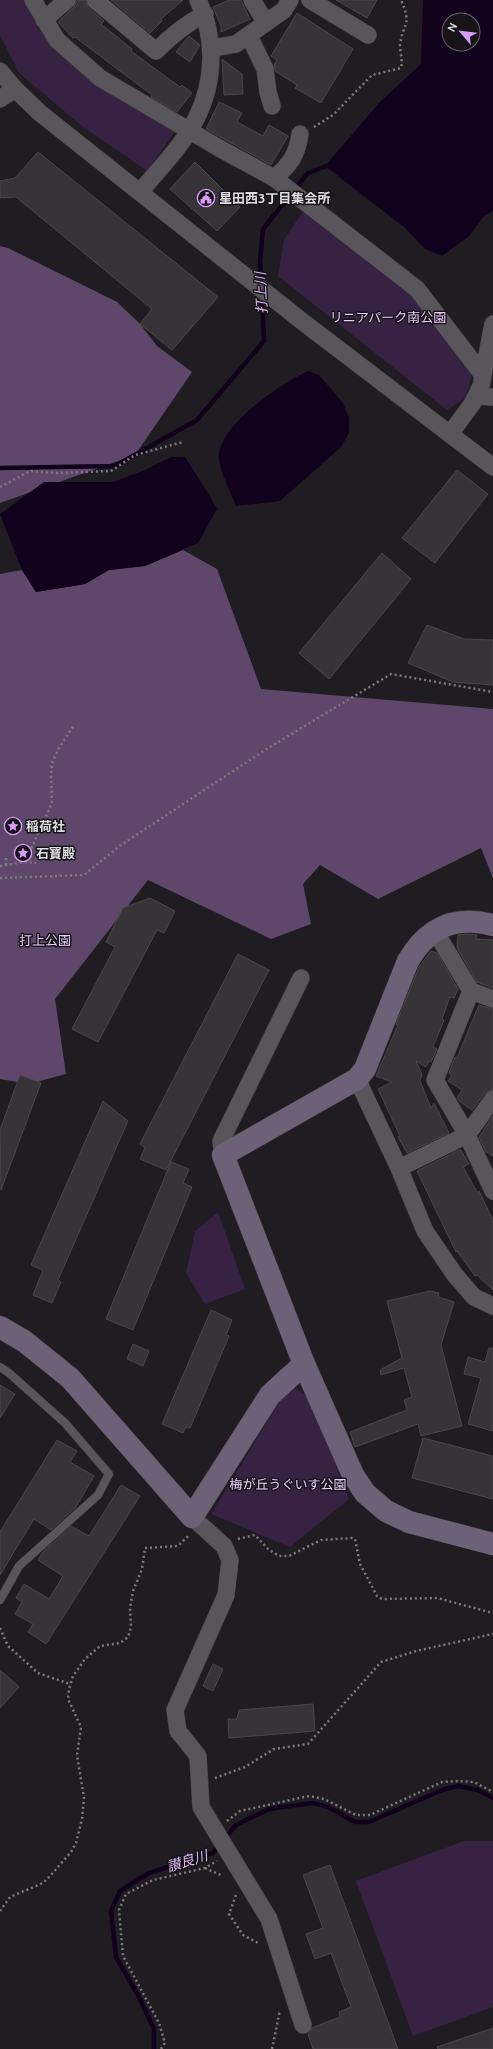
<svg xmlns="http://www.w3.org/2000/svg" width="493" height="2049" font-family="Ubuntu,'Noto Sans JP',sans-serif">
<rect width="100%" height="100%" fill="#1f1d21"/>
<path fill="#382244" d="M0,0H26L38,22L176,130L147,171L82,126L19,73L0,35Z
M304,210L415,292L474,368L465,398L447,410L278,276L284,240Z
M218,1212L245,1289L205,1304L186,1273L195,1231Z
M290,1385L308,1396L349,1499L290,1547L211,1514Z
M464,1841H493V2007L413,2036L356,1881Z"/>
<path fill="#5f476c" d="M0,246L8,248L117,302L140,324L157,346L192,372L135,455L0,503Z
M183,550L217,569L261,689L493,709V878L481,848L378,899L320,865L303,884L311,924L271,939L148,880L55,999L66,1074L29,1084L0,1079V574L22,570L36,592L85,584L109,570L145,566Z"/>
<path fill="#12011c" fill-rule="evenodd" d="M423,0H493V211L484,216L469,236L442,256L425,249L405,228L325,166L379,103L421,64ZM449,20H473V44H449Z
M308,371L319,375L343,403L349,418V433L341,447L280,501L236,506C232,494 220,472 219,460C215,427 282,383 308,371Z
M171,457H185L208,493L217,509L198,543L145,566L109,570L85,584L36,592L22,570L0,514L44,482H113L145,470Z"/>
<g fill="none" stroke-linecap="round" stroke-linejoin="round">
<path stroke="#12011c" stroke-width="4.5" d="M261,283L260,261L263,229L308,173L329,165
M0,468L115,466L197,420L264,341L262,294
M224,1839L236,1825L269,1809L313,1803L328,1807L355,1822H369L442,1790L458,1786L478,1790L493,1798
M154,2049V2029L138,1995L116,1957L111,1911L120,1891L149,1873L213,1853L220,1845"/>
</g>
<path fill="#373438" stroke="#4a474c" d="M77,0H85L88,7L104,21L101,24L132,49L131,51L180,87L182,85L192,93L177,112L151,97L152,95L75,37L73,38L58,22L74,7Z
M111,0H183L161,19L162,21L150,33Z
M229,0H241L250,19L221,32V26L213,7Z
M336,0H377L367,18Z
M297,13L353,49L321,103L295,88L297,85L275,71L274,65L277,60L271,56Z
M189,36L200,45L190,62L176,52Z
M222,59L242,74L243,94L224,95Z
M219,102L242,113L237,122L263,136L269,125L288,136L271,165L206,129Z
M38,152L218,297L172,350L140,324L152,309L16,197L0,198V181L15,178Z
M195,162L240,207L217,231L170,189Z
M457,470L488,494L435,563L402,538Z
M382,553L411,579L329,679L299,653Z
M427,625L464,639L493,640V685L453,682L408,663Z
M150,898L175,911L164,933L157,930L98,1042L72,1029L115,947L106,942L123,908Z
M467,934L477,935L476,939L493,940V988L477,982L457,948L458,935Z
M431,951L437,953L458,989L454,998L450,997L442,1019L444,1020L433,1047L437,1049L431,1062L429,1061L426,1067L416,1061L422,1074L420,1081L431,1108L434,1103L449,1133L407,1153L398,1137L400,1136L378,1089L392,1082L376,1076L398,1025L396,1024L419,967Z
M238,954L269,970L166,1170L140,1159L145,1148L140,1144Z
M479,1005L493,1009V1089L485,1093L472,1110L459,1101L457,1098L462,1090L448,1081L452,1075L449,1073L455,1057L457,1058Z
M20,1075L41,1083L1,1190L0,1130Z
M103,1101L128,1121L58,1280L61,1282L52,1303L33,1295L43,1270L31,1265Z
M493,1116V1156L486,1152L479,1137Z
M459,1150H461L469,1164L463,1167L477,1192L479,1191L493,1220V1290L477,1275L475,1276L457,1251L456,1252L417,1171Z
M171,1162L189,1169L183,1183L192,1187L133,1330L106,1319Z
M430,1291L439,1293L438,1297L454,1302L441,1345L462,1426L421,1436L418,1424L355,1447L350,1432L407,1410L404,1400L412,1397L404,1368L381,1375L380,1370L402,1358L387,1301Z
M211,1310L232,1320L226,1335L229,1336L190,1428L186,1427L183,1433L162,1424Z
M133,1344L149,1351L143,1366L127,1359Z
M489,1348H493V1431L468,1424L481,1378L464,1374L468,1357L485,1362Z
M0,1385L15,1394L0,1418Z
M423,1438L493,1456V1499L412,1478Z
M57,1440L77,1451L70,1462L94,1476L76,1507L51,1530L34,1519L0,1575V1532Z
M121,1485L140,1496L46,1644L28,1632L33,1624L15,1614L22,1602L16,1598L24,1584L49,1599L63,1576L38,1560L42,1553L71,1526L89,1536Z
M213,1664L223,1669L213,1691L203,1686Z
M0,1670L19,1687L0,1708Z
M313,1704L315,1731L229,1738L228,1719H237L239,1710Z
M330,1865L398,2049H313L308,2034L312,2028L340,2017L339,2012L351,2007L331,1953L315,1959L306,1934L323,1928L303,1875Z
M493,2028V2049H438L437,2047Z"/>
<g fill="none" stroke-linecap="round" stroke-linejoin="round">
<defs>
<path id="lane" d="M0,1367L9,1373L65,1423L109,1474L98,1495L19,1566L0,1600"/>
<path id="street" d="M33,0L57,40L100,78L219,148L274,178L417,289L483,375
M95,0L156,51C171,36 185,24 205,14
M252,0L266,23
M310,0L368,35
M44,20L67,0
M249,36L265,69L268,92L272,106
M212,48L236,44L284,10L290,0
M0,71L15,89L40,113L303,322L493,467
M0,99L15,89
M274,178C290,165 297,155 300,134
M140,192C159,169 183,145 196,119C215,81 216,38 198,0
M476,396L493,397
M450,434L472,404L481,386L493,324
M435,931L471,991L493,999
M471,991L435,1080L467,1135L493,1191
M357,1079L399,1168L425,1231L455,1275L474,1297L493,1306
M223,1155L221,1141L301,978
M399,1168L467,1135L493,1099
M192,1517L224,1546L230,1560L226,1595L175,1710L178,1731L198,1756L201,1807L269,1919L303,2025"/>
<path id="secondary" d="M493,925C455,915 428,927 408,961L365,1069L357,1079L223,1155L304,1364L353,1475L365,1493L386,1511L409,1522L493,1544
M0,1327L24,1341L70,1378L192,1517L270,1395L304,1364"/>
</defs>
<use href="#lane" stroke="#3c3a3d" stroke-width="9"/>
<use href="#street" stroke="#3c3a3d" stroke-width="18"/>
<use href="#secondary" stroke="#3c3a3d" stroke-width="23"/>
<path stroke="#7d7b7f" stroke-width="2.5" stroke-dasharray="2 3" stroke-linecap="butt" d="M314,127L333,115L372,75L401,68C403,60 400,53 400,46C402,23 413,27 401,0
M0,487L30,471L56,473L111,471L135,455L183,442
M6,858V865
M25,862L52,803L51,775L52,763L59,748L74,725
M0,866L25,862L36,863
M0,878L84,875L121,845L265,750L391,674L493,692
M238,1539L255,1535L268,1549L279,1556H289L321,1540L352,1538L355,1539L360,1564L377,1596L382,1599L437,1598L493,1613
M0,1628L8,1646L38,1673L70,1684
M215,1778L245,1767L274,1749L308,1744L381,1662L416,1651L493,1634
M227,1821L240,1811L309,1796L324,1799L356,1815H370L442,1782L458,1781L474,1782L493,1792
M205,1868L223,1876
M236,1895L229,1914L243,1935L260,1944
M0,1911L10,1897L43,1883L51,1875L71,1852L76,1843L82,1819L84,1798L77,1755L81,1727L68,1699L69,1689L73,1676L85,1659L100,1646L120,1643L128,1637L131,1627L130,1608L133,1591L142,1569L145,1548L178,1546L189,1535
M161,2049L165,2043L159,2023L123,1956L119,1910L126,1894L153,1880L205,1868L217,1861
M272,2049L280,2010"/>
<use href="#lane" stroke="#58565a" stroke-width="8"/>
<use href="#street" stroke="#58565a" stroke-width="17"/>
<use href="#secondary" stroke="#6e6077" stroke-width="22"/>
</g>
<defs>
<symbol id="civic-ring" viewBox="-11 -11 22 22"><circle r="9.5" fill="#161417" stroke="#d79bf9" stroke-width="1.5"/><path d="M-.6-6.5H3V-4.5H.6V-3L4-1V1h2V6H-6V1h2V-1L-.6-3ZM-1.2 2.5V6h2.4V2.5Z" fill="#d79bf9"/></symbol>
<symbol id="sight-ring" viewBox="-11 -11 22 22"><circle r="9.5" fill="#161417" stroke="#d79bf9" stroke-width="1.5"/><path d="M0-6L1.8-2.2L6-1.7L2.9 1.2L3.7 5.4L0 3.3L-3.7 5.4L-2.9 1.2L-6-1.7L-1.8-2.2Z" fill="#d79bf9"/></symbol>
</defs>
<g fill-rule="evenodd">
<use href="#civic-ring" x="196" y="188" width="20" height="20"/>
<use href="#sight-ring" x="3" y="816" width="20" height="20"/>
<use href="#sight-ring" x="13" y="843" width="20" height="20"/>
</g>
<g text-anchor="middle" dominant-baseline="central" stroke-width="3" stroke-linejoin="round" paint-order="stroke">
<g font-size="13" font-weight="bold" fill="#dedddf" stroke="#161417" text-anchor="start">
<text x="219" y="198">星田西3丁目集会所</text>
<text x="26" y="826">稲荷社</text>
<text x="36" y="853">石寶殿</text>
</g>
<g font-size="13" fill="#ebccfe" stroke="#161417">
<text x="388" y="317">リニアパーク南公園</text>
<text x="45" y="940">打上公園</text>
<text x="288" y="1484">梅が丘うぐいす公園</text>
</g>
<g font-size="14" font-style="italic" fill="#deb7f5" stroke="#161417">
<text transform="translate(261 293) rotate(-93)">打上川</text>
<text transform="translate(187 1861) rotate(-17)">讃良川</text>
</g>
</g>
<g transform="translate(461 32) rotate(298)"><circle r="19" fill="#161417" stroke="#666467"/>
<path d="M0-3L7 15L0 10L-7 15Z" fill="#d79bf9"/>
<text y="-6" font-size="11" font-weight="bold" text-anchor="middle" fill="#dedddf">N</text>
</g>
</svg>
